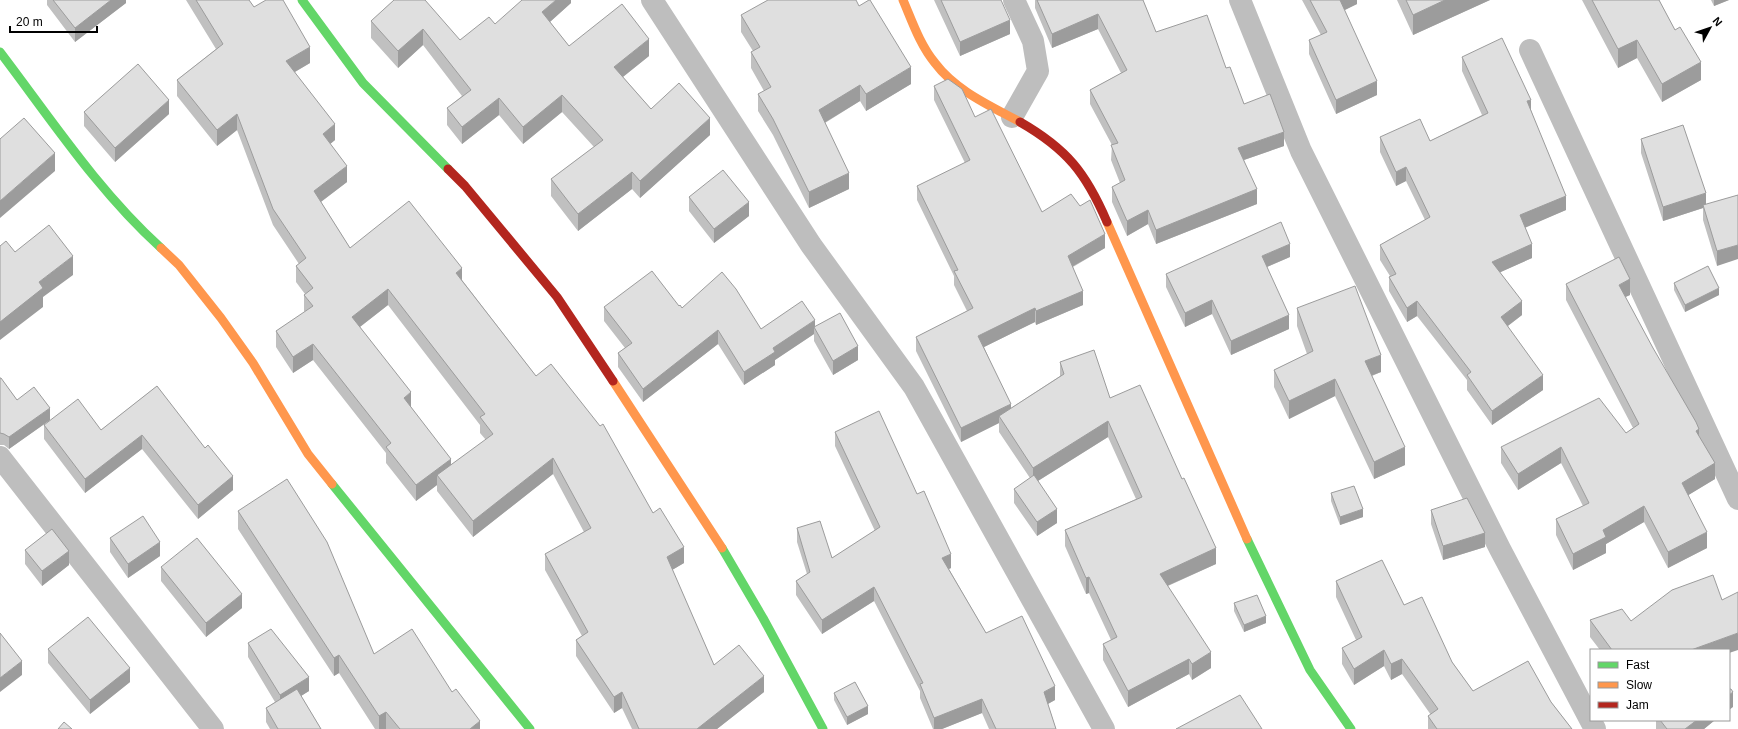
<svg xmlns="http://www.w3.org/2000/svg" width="1738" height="729" font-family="Helvetica,sans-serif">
<rect width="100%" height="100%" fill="#fff"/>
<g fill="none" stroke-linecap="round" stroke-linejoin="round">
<path stroke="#bebebe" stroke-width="22" d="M652,0L811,245L914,387L1104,729
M1240,0L1301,151L1500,549L1595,729
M1530,50L1738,499
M1012,117L1038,71L1033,41L1014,0
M0,457L213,729"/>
<path stroke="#63d668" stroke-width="9" d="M302,0L363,83L448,169
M0,52C51,119 98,191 161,248
M332,484L530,729
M1247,539L1310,670L1351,729
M722,548L763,618L823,729"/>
<path stroke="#ff974d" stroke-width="9" d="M903,0C912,21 920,45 935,63C956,91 991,106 1020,122
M1107,222L1247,539
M161,248L179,265L221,318L253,363L308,454L332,484
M613,381L722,548"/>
<path stroke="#b3261e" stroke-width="9" d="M1020,122C1067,149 1086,173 1107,222
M448,169L465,186L557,297L613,381"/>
</g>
<path fill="#c0c0c0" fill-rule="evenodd" d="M47,0H126V3L75,42L47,5Z
M186,0H249L254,7L310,63L295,72L335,140L330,144L347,182L321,202L350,248L462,280L536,376L653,513L684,563L672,570L714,665L764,692L717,729H632L622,708L614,713L576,656V640L582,636L545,570V554L584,532L553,474L473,537L437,491V485L416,501L386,463V453L313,360L293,373L276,347V331L305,312L304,311V295L305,294L296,282V266L299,264L273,225L237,130L217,146L177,96V80L216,49ZM388,305L480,425V433L486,440L451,465L411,407L360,327Z
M394,0L460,40L495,24L571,0V3L550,22L569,46L649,56L623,77L651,109L710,135L640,198L632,189L578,231L551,196V179L594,147L562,112L523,144L499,115L462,144L447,125V108L462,96L423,45L398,68L371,38V21Z
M934,0H1001L1010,34L960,56Z
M1035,0H1143L1156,32L1226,68L1244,104L1284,146L1244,160L1257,204L1156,244L1148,224L1127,236L1112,202V187L1120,183L1111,160L1112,145L1090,104V90L1121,73L1098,29L1052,48L1035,8Z
M1302,0H1357V4L1344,10L1377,95L1336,114L1309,54V40L1321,35Z
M1397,0H1490L1413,35Z
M1582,0H1659L1675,30L1701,80L1662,102L1637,58L1618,68Z
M1711,0H1729L1714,6Z
M741,15L911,84L866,111L860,101L825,123L849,189L809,208L773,135L758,111V94L764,91L751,68V52L753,51L741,32Z
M1462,57L1531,110L1566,210L1525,227L1532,258L1500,272L1522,315L1508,326L1543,390L1492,425L1467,390V380L1417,316L1407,322L1389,291V277L1390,276L1380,260V245L1425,220L1406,181L1396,186L1380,152V137L1430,141L1482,115L1462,71Z
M934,86L975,117L1042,212L1105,248L1073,267L1083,305L1036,325L1035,322L984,347L1011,408L1060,376V362L1110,398L1216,564L1168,586L1211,668L1192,680L1189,674L1128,707L1103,660V644L1111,640L1089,593L1086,594L1065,546V530L1136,499L1108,437L1038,481L1057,523L1037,536L1014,503V489L1030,478L999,432V423L961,442L916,351V337L967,311L954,285V276L917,200V186L965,163L934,100Z
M84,112L169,114L115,162L84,126Z
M1641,139L1706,205L1738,195L1717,266L1703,220V208L1663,221L1641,153Z
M689,197L749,216L714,243L689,211Z
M1290,257L1267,267L1289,329L1231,355L1212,314L1185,327L1166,287V274Z
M1674,283L1719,295L1685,312L1674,290Z
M1566,284L1630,295L1625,297L1699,436L1715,479L1688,495L1707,548L1668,568L1644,522L1606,544V553L1573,570L1556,535V519L1583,506L1561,463L1518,490L1501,463V447L1626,433L1633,428L1566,300Z
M604,307L682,308L761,329L815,326L858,360L833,375L814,341V334L775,360V365L744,385L718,344L643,402L618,367V353L625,348L604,321Z
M1297,308L1381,372L1372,376L1405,465L1374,479L1335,396L1289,419L1274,387V370L1307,354L1297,326Z
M0,378L17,400L50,420L9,449L4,445H0Z
M157,386L233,490L198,519L142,449L85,493L44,439V425L101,430Z
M835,432L951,568L949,569L986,633L1055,700L1048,704L1056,729H989L982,713L942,729H933L920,698V691L874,601L822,634L796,595V581L807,574L797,542V528L832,558L875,531L835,446Z
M1331,493L1363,517L1340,525L1331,501Z
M1431,510L1485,547L1443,560L1431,524Z
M238,511L374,654L452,692L480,729H375L339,673L334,676L238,529Z
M110,538L160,556L128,578L110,552Z
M25,550L69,565L42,586L25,564Z
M161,567L242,608L206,637L161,581Z
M1336,581L1404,605L1452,662L1473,691L1551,702L1572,729H1428V716L1431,715L1402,674L1391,680L1384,666L1354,685L1342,664V648L1356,640L1336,597Z
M1234,603L1266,623L1244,632L1234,611Z
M1590,620L1631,621L1729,650H1600L1590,637Z
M248,643L309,691L301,696L321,729H270L266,722V708L275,702L248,657Z
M48,649L130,682L90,714L48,663Z
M834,693L868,714L847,725L834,700Z
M1656,720H1715L1704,729H1656Z"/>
<path fill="#9c9c9c" d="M111,0H126V3L75,42V28Z
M556,0H571V3L542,29V12Z
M1339,0H1357V4L1339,13Z
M1445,0H1490L1413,35V15Z
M1714,0H1729L1714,6Z
M1098,14V29L1052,48V34Z
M1010,20V34L960,56V42Z
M423,29V45L398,68V51Z
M649,39V56L614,84V67Z
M1637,40V58L1618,68V49Z
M310,47V63L286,77V61Z
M1701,62V80L1662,102V84Z
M911,67V84L866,111V94Z
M1377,81V95L1336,114V100Z
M860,85V101L819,126V110Z
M562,95V112L523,144V127Z
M499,98V115L462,144V127Z
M169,100V114L115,162V148Z
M1531,100V114L1527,101Z
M237,114V130L217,146V130Z
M710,118V135L640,198V181Z
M335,124V140L323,150V134Z
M1284,132V146L1238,162V148Z
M55,153V171L0,218V201Z
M347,166V182L314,207V191Z
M1406,167V181L1396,186V172Z
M632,172V189L578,231V214Z
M849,173V189L809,208V192Z
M1257,189V204L1156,244V230Z
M1706,193V207L1703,205V208L1663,221V207Z
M1566,196V210L1520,230V215Z
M749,202V216L714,243V229Z
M1148,210V224L1127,236V221Z
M1105,234V248L1068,269V256Z
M1290,244V257L1262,269V256Z
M1532,244V258L1492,276V262Z
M1738,245V259L1717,266V251Z
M73,256V275L43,297V307L0,340V322L39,282Z
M462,268V284L456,273Z
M1630,279V295L1619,300V285Z
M1719,288V295L1685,312V305Z
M388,289V305L352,333V317Z
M1083,291V305L1036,325V311Z
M1212,300V314L1185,327V313Z
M1417,301V316L1407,322V308Z
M1522,301V315L1501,331V317Z
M1035,308V322L978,350V336Z
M1289,315V329L1231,355V341Z
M815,320V329L814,327V334L775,360V365L744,385V372L773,348Z
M718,330V344L643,402V389Z
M313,344V360L293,373V357Z
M858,346V360L833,375V361Z
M1381,355V372L1365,378V361Z
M1543,375V390L1492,425V411Z
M1335,379V396L1289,419V401Z
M411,392V408L404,398Z
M1011,404V418L999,416V423L961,442V428Z
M50,408V420L9,449V437Z
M1108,421V437L1033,484V468Z
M1699,429V445L1696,431Z
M142,435V449L85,493V479Z
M1405,447V465L1374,479V462Z
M1561,447V463L1518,490V474Z
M553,458V474L473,537V521Z
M451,459V475H437V485L416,501V485Z
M1715,463V479L1682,499V483Z
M233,476V490L198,519V505Z
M1644,506V522L1606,544V553L1573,570V554L1603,530Z
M1057,509V523L1037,536V522Z
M1363,509V517L1340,525V517Z
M1707,532V548L1668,568V552Z
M1485,533V547L1443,560V546Z
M160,542V556L128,578V564Z
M684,547V563L667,573V557Z
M1216,548V564L1160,589V574Z
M69,551V565L42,586V571Z
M951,554V568L942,572V558Z
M1089,577V593L1086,594V578Z
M874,587V601L822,634V620Z
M242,594V608L206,637V623Z
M1266,616V623L1244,632V625Z
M1738,633V650L1729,653V650H1691Z
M1384,650V666L1354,685V669Z
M1211,652V668L1192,680V664Z
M339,655V673L334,676V658Z
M1189,659V674L1128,707V691Z
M1402,659V674L1391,680V664Z
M22,661V675L0,692V678Z
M130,668V682L90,714V700Z
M764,676V692L717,729H697Z
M309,677V691L280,709V695Z
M1055,686V700L1044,706V692Z
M622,692V708L614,713V697Z
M1733,692V707L1729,710V695Z
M982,699V713L942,729H934V718Z
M868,706V714L847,725V717Z
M386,712V729H379V716Z
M1697,720H1715L1704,729H1685Z
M480,721V729H470Z"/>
<path fill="#dfdfdf" stroke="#9c9c9c" d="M53,0H111L75,28Z
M196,0H249L254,7L266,0H283L310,47L286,61L335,124L323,134L347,166L314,191L350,248L409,201L462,268L456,273L536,376L551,364L600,426L603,424L653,513L660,508L684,547L667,557L714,665L739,645L764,676L697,729H639L622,692L614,697L576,640L588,632L545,554L591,528L553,458L473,521L437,475L493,434L480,417L485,414L388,289L352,317L411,392L404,398L451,459L416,485L386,447L391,443L313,344L293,357L276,331L313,306L304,295L313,288L296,266L306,258L273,209L237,114L217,130L177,80L223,44Z
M394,0H425L460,40L489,17L495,24L522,0H556L542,12L569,46L622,4L649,39L614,67L651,109L679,83L710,118L640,181L632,172L578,214L551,179L603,140L562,95L523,127L499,98L462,127L447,108L471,90L423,29L398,51L371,21Z
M768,0H856L859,6L869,0H870L911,67L866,94L860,85L819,110L849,173L809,192L773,119L758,94L771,87L751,52L760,47L741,15Z
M941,0H1001L1010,20L960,42Z
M1037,0H1143L1156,32L1207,15L1226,68L1230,67L1244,104L1270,94L1284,132L1238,148L1257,189L1156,230L1148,210L1127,221L1112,187L1125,180L1111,145L1118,143L1090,90L1127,70L1098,14L1052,34Z
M1310,0H1340L1377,81L1336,100L1309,40L1327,32Z
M1406,0H1445L1413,15Z
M1592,0H1659L1675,30L1680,27L1701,62L1662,84L1637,40L1618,49Z
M1502,38L1531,100L1527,101L1566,196L1520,215L1532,244L1492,262L1522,301L1501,317L1543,375L1492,411L1467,375L1471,372L1417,301L1407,308L1389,277L1396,274L1380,245L1430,217L1406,167L1396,172L1380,137L1420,119L1430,141L1488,113L1462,57Z
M138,64L169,100L115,148L84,112Z
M948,79L962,89L975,117L991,109L1042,212L1071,194L1080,206L1090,200L1105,234L1068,256L1083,291L1036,311L1035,308L978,336L1011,404L961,428L916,337L973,308L954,271L958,270L917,186L970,160L934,86Z
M24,118L55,153L0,201V139Z
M1683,125L1706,193L1663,207L1641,139Z
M723,170L749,202L714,229L689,197Z
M1738,195V245L1717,251L1703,205Z
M1281,222L1290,244L1262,256L1289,315L1231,341L1212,300L1185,313L1166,274Z
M49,225L73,256L39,282L43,288L0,322V246L6,241L15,252Z
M1619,257L1630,279L1619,285L1653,348L1696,422L1699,429L1696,431L1715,463L1682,483L1707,532L1668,552L1644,506L1603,530L1606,537L1573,554L1556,519L1589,503L1561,447L1518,474L1501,447L1599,398L1626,433L1639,424L1566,284Z
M1708,266L1719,288L1685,305L1674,283Z
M652,271L679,306L680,305L682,308L722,272L736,289L761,329L802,301L815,320L773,348L775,352L744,372L718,330L643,389L618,353L632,343L604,307Z
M1355,286L1381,355L1365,361L1405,447L1374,462L1335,379L1289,401L1274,370L1313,351L1297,308Z
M840,313L858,346L833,361L814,327Z
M1094,350L1110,398L1140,385L1182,479L1184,478L1216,548L1160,574L1211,652L1192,664L1189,659L1128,691L1103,644L1117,637L1089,577L1086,578L1065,530L1142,497L1108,421L1033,468L999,416L1064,374L1060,362Z
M0,378H1L17,400L34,387L50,408L9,437L4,434L0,433Z
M157,386L205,448L208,445L233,476L198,505L142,435L85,479L44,425L78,399L101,430Z
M879,411L917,494L924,491L951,554L942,558L986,633L1022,616L1055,686L1044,692L1056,729H996L982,699L934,718L920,684L923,683L874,587L822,620L796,581L810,572L797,528L820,521L832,558L880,527L835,432Z
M1034,475L1057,509L1037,522L1014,489Z
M287,479L327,542L374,654L412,629L452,692L456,689L480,721L470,729H400L386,712L379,716L339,655L334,658L238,511Z
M1354,486L1363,509L1340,517L1331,493Z
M1467,498L1485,533L1443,546L1431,510Z
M143,516L160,542L128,564L110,538Z
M52,529L69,551L42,571L25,550Z
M197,538L242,594L206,623L161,567Z
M1382,560L1404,605L1422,597L1452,662L1473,691L1528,661L1551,702L1572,729H1437L1428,716L1438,709L1402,659L1391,664L1384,650L1354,669L1342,648L1362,637L1336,581Z
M1713,575L1722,600L1738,592V633L1691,650H1612L1590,620L1622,609L1631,621L1672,590Z
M1257,595L1266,616L1244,625L1234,603Z
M88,617L130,668L90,700L48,649Z
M271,629L309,677L280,695L248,643Z
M0,633L22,661L0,678Z
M855,682L868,706L847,717L834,693Z
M297,689L321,729H278L266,708Z
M1729,689H1731L1733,692L1729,695Z
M1240,695L1262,729H1176Z
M1660,720H1697L1685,729H1667Z
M64,722L72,729H58Z"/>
<rect x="1590" y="649" width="140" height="72" fill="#ffffff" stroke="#999999"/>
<rect x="1598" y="662" width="20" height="6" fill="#63d668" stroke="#999999"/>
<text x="1626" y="669" font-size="12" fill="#000000">Fast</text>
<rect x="1598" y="682" width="20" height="6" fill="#ff974d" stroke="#999999"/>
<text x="1626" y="689" font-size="12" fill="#000000">Slow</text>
<rect x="1598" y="702" width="20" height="6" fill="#b3261e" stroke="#999999"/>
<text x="1626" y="709" font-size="12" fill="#000000">Jam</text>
<g transform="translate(1710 28) rotate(50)" stroke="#ffffff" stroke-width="3" paint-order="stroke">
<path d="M0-3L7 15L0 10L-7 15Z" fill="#000000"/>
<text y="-6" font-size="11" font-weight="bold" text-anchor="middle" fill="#000000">N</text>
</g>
<path d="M10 26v6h87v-6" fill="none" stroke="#000000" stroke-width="2"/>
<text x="16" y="26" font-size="12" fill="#000000" stroke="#ffffff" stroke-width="3" paint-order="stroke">20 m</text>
</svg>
